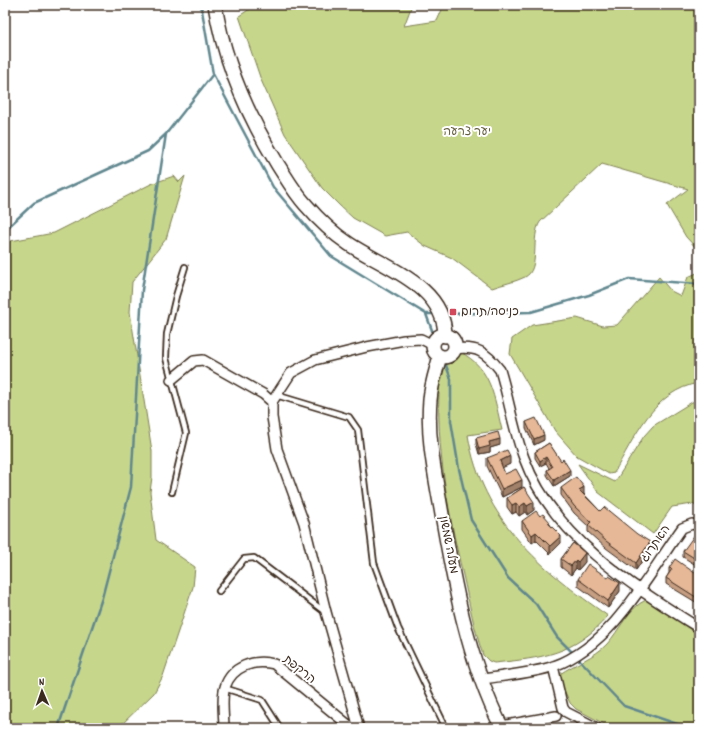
<svg xmlns="http://www.w3.org/2000/svg" width="704" height="733" font-family="Dekko,'Playpen Sans Hebrew',sans-serif">
<rect width="100%" height="100%" fill="#fff"/>
<filter id="ink" filterUnits="userSpaceOnUse"><feTurbulence type="fractalNoise" baseFrequency=".025" numOctaves="2"/><feDisplacementMap in="SourceGraphic" scale="8" xChannelSelector="R" yChannelSelector="G"/><feConvolveMatrix kernelMatrix="1 2 1 2 8 2 1 2 1" color-interpolation-filters="sRGB"/></filter>
<g filter="url(#ink)">
<path fill="#c6d68a" stroke="#808054" d="M256,5H412L404,26L437,21L444,5H699V251L686,237L667,205L688,189L602,164L540,222C530,237 541,269 525,277C515,282 503,284 492,288L452,258L425,246L407,232L385,236L353,218L339,205L322,188L285,134L261,80L239,16Z
M174,176L179,182L185,176L166,239L132,282L130,312L152,451V477L150,492L156,540L195,567L193,587L163,676L154,693L118,728H5V242L54,233L151,184Z
M699,272V383C654,390 634,438 614,473L609,474L577,456L555,431L510,354L512,339L532,325L577,318L603,326L617,325L659,277L671,291L681,296L688,277Z
M460,352C492,368 494,398 502,430L468,435C482,520 541,569 608,616C574,655 542,658 494,663L489,661L483,655C474,629 469,602 463,575C447,507 433,434 441,364Z
M699,401V508L693,504L672,507L653,534L598,492L578,464L615,482L644,436L653,426L692,402Z
M646,600L699,634V645L695,652L699,654V728H612L576,709L570,703L560,681V674C574,664 595,657 607,644C619,631 629,607 646,600Z"/>
<g fill="none" stroke-linecap="round" stroke-linejoin="round">
<path stroke="#61878f" stroke-width="2.5" d="M201,5L213,74L273,187L331,256L426,314L440,352
M5,230L34,203L148,151L166,134L213,74
M426,314H436
M445,314L531,312L589,295L629,279L699,284
M444,360L451,379V421L459,469L471,520L508,578L536,604L557,637L574,654
M577,657L624,706L689,728
M58,728L102,598L131,487L142,290L166,134"/>
<defs>
<path id="lane" d="M276,395L349,417L358,430L374,563L398,628L446,728
M172,492L186,433L166,358L167,334L176,296L185,267
M219,591L244,559L254,558L325,612
M224,688L262,700L280,728"/>
<path id="street" d="M454,349C477,346 486,352 500,370C509,399 513,429 524,458C553,537 631,585 699,628
M171,380L194,361L203,360L263,394L272,402
M553,666L563,708L566,712L597,728
M482,679C502,676 535,673 554,666C613,644 647,577 682,528L692,524L699,526
M501,726L556,716
M224,728C224,716 221,698 225,687C232,666 254,659 274,664L352,728
M359,728L326,612L304,523L277,449L272,417V402L291,373L315,360L367,347L404,340L421,339L433,345"/>
<path id="secondary" d="M215,5C224,62 248,116 278,165C287,179 295,193 306,205C318,219 334,234 349,244C383,267 445,285 445,336
M433 346a11 11 0 1 1 22 0a11 11 0 1 1-22 0Z
M440,356C436,371 431,385 430,400C427,434 434,470 440,503C453,579 467,659 502,728"/>
</defs>
<use href="#lane" stroke="#3b2a1e" stroke-width="8"/>
<use href="#street" stroke="#3b2a1e" stroke-width="12"/>
<use href="#secondary" stroke="#3b2a1e" stroke-width="16"/>
<use href="#lane" stroke="#fff" stroke-width="4.5"/>
<use href="#street" stroke="#fff" stroke-width="9"/>
<use href="#secondary" stroke="#fff" stroke-width="13"/>
</g>
<path fill="#c69e82" stroke="#3b2a1e" d="M526,422L544,440L534,445L526,428Z
M476,438L500,445L490,448V452L479,454L476,444Z
M549,443L570,476L554,486L547,475V470L549,468L546,463L540,466L535,458V452Z
M487,458L510,464L502,467L505,474L522,487L502,497L487,466Z
M524,487L534,510L527,515L525,512L519,516L516,512L512,514L507,507V498Z
M561,488L584,494L600,511L650,549L636,570L606,548L588,532V526L574,513L561,495Z
M540,516L550,524L561,543L550,554L536,540L532,543L522,529V521Z
M699,535V567L683,557V551Z
M573,543L585,562L578,570L576,568L571,575L561,567V559Z
M669,568L699,576V604L666,584V578L669,573Z
M578,579L620,591L608,608L578,586Z"/>
<path fill="#a1816a" stroke="#3b2a1e" d="M544,435V440L534,445V439Z
M500,439V445L490,448V452L479,454V449L489,442Z
M510,456V464L500,469V461Z
M546,457V463L540,466V461Z
M570,470V476L554,486V480Z
M522,480V487L502,497V489Z
M584,487V494L579,497V490Z
M534,502V510L527,515V506Z
M516,503V512L512,514V505Z
M525,503V512L519,516V507Z
M536,532V540L532,543V535Z
M561,536V543L550,554V546Z
M650,542V549L636,570V563Z
M585,553V562L578,570V562Z
M576,560V568L571,575V566Z
M620,583V591L608,608V601Z"/>
<path fill="#e6b897" stroke="#3b2a1e" d="M536,418L544,435L534,439L526,422Z
M498,432L500,439L489,442L490,446L479,449L476,438Z
M549,443L561,461L563,459L570,470L554,480L547,470L552,467L546,457L540,461L535,452Z
M507,450L510,456L500,461L505,474L516,469L522,480L502,489L487,458Z
M576,477L584,487L579,490L600,511L604,507L637,534L650,542L636,563L606,541L588,525L591,522L574,506L561,488Z
M524,487L534,502L527,506L525,503L519,507L516,503L512,505L507,498Z
M536,511L540,516L543,514L550,522L548,523L561,536L550,546L536,532L532,535L522,521Z
M696,533L699,535V561L683,551Z
M573,543L585,553L578,562L576,560L571,566L561,559Z
M675,559L699,576V599L666,578L672,569L669,568Z
M588,564L608,578L609,576L620,583L608,601L578,579Z"/>
</g>
<rect fill="#d1495b" stroke="#fff" stroke-width="1.5" x="449" y="308" width="8" height="8" rx="2"/>
<g text-anchor="middle" dominant-baseline="central" stroke-width="4" stroke-linejoin="round" paint-order="stroke">
<g font-size="12" fill="#655e3e" stroke="#fff">
<text x="467" y="132">יער צרעה</text>
</g>
<g font-size="12" fill="#3b2a1e" stroke="#fff" text-anchor="start">
<text x="461" y="312">כניסה/תרום</text>
</g>
<g font-size="12" fill="#3b2a1e" stroke="#fff">
<text transform="translate(656 544) rotate(-55)">האתרוג</text>
<text transform="translate(448 545) rotate(79)">מעלה שמשון</text>
<text transform="translate(299 670) rotate(39)">הרקפת</text>
</g>
</g>
<rect width="704" height="733" fill="none" stroke="#fff" stroke-width="20"/>
<rect x="10" y="10" width="684" height="713" fill="none" stroke="#3b2a1e" stroke-width="1.5" filter="url(#ink)"/>
<g transform="translate(42 691) rotate(358)" stroke="#ffffff" stroke-width="3" paint-order="stroke">
<path d="M0-3L7 15L0 10L-7 15Z" fill="#3b2a1e"/>
<text y="-6" font-size="11" font-weight="bold" text-anchor="middle" fill="#3b2a1e">N</text>
</g>
</svg>
